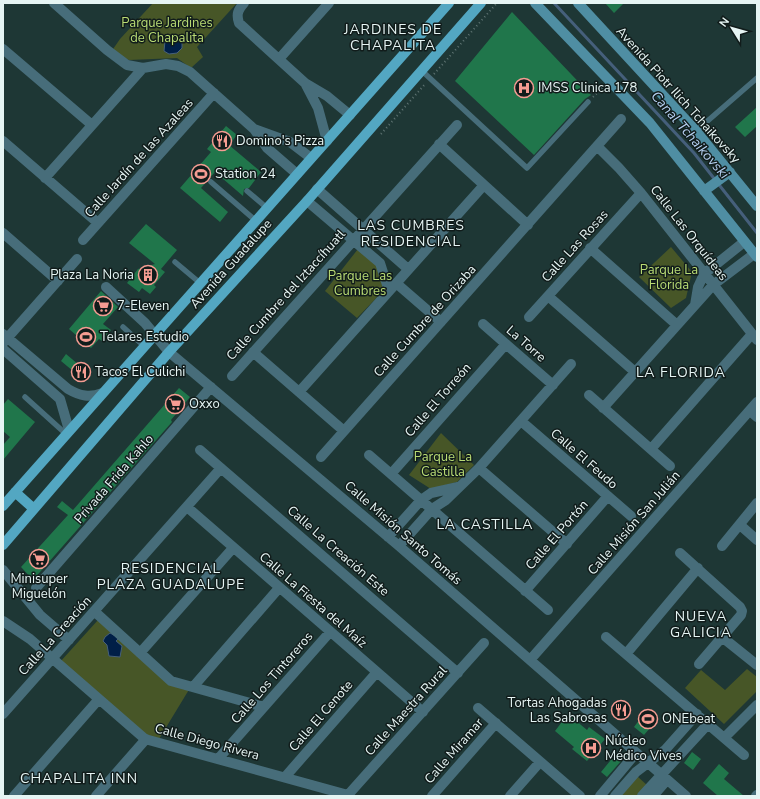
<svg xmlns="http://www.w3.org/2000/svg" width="760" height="799" font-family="'Nunito Sans',sans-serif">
<rect width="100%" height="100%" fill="#1e3735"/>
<path fill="#475627" d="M153,3H237L197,47L203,57L191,68L177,58L129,60L111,52L120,39Z
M671,247L692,272L686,298L671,308L639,277Z
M358,249L378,265L384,290L357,318L325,291Z
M441,433L474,465L457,482L431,489L409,475Z
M98,620L134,652L190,688L159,739L148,737L60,662Z
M747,669L757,677V691L724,724L685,688L701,670L725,690Z
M637,776L648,786L639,796H618Z"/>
<path fill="#001f47" stroke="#455f7b" d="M165,41H179L182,43V48L177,53L169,54L164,51Z
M110,633L119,638L116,641L122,646L120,657L109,656L107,645L103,641L105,637Z"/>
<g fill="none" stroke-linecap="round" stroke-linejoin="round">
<path stroke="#455f7b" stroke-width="3" d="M554,3L694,153L757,233"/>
</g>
<path fill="#20764b" d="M605,3H624L614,13Z
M512,12L591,95L585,99L534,155L455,81Z
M757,107V126L745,137L735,127Z
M226,126L237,135L229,145L261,172L249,188L244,189L243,196L215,172L201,188L228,212L220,222L180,188L211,152L207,149Z
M146,224L177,250L161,269L165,272L154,285L156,287L150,294L142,288L139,292L127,283L138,269L155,264L129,243Z
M101,291L118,307L103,324L111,330L102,341L99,339L91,348L69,329Z
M66,354L85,370L79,376L61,361Z
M179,388L190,397L171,420L172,422L33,580L21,567L68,515L57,507L62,501L73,510Z
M8,399L35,422L3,460V445L10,437L3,431V405Z
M645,712L656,721L644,735L634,727Z
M568,714L587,730L589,727L605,739L587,761L572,749L574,747L555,731Z
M692,752L701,759L693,770L684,763Z
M615,755L622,760L607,777L601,772Z
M719,764L729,773L724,779L744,796H718L703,783Z"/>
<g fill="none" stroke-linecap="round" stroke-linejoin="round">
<path stroke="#5f7473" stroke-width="2" stroke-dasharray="1 3" stroke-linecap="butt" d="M434,74L497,3
M593,97L603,87
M381,134L426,83"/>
<path stroke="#476d7a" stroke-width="5.5" d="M421,70L527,168L588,102
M696,131L757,78
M211,182L256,221
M247,191L267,208
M175,262L200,283
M123,327L144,346
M25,397L66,434"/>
<path stroke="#476d7a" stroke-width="10" d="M54,3L107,50L127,65L143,68L166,64L178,66L190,72L254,129L267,148L297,174
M244,3C238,10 236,14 239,23L305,83L327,96L350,115
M3,49L92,125
M279,59L329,3
M305,83L318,108L327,141
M254,129L290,142L311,158
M3,141L98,223
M439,144L528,225
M597,146L619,168L641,193L757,340
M45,178L143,68
M317,189L408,269
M307,201L380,263L389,291
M3,233L58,281
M83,240L214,93
M590,248L677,325
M396,283L441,322
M106,287L145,323L169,352L399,546L686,796
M548,296L635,372
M695,305L698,287L704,274L744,242
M529,317L641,193
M483,324L553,385
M3,334L68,389C80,396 90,398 102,393
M3,343L77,259
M3,349L60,399L69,430
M253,352L344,431
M232,376L457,125
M299,392L484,185
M589,395L670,466
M603,408L713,285L754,254
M750,411L757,417
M521,421L631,516
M651,449L752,334
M200,450L458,673
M369,455L548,610
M321,457L621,119
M479,468L567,544
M391,474L506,344
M187,507L423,712
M740,525L757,540
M388,537L421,500L431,493L458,487
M399,546L432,509L446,500L479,468L571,364
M722,546L757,503
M680,553L740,607L742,611L741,615L699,664
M3,570L40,615L69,640
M36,588L211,387
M525,591L608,496
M94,611L171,681L264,707
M3,621L30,639L145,739L348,795
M606,637L744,755
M722,637L757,665
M140,653L233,548
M626,654L698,568
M530,660L757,402
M193,687L279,588
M478,708L580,796
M3,714L221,468
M724,738L757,705
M218,759L330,632
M285,777L377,672
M14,796L99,699
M96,796L146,739
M347,796L484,643
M432,796L496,723
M510,796L540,762
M600,796L636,753
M615,796L636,772L665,750L697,714
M642,796L708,724
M653,796L667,780
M756,796L757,795"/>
<path stroke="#4f8ea3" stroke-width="10" d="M535,3L650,123L757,257
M578,3L696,131L757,206
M704,191L730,172"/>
<path stroke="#53a7c2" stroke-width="10" d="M15,492L34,509
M3,506L449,3
M3,545L169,352L307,201L481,3"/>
</g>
<defs>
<symbol id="hospital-ring" viewBox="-11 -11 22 22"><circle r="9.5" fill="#111c1b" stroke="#f59c92" stroke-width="1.5"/><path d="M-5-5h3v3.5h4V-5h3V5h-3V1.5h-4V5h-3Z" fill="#f59c92"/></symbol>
<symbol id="restaurant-ring" viewBox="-11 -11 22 22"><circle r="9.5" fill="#111c1b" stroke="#f59c92" stroke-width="1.5"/><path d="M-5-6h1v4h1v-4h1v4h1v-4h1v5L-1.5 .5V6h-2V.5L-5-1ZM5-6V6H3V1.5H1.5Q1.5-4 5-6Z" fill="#f59c92"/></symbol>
<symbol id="stadium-ring" viewBox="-11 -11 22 22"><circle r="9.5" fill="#111c1b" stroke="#f59c92" stroke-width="1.5"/><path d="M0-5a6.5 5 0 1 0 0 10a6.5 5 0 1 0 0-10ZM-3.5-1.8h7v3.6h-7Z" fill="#f59c92"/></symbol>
<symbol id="building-ring" viewBox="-11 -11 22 22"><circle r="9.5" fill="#111c1b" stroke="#f59c92" stroke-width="1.5"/><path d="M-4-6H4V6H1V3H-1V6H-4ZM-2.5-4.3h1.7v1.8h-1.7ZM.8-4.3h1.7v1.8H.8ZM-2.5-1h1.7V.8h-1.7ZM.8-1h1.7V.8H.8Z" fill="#f59c92"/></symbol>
<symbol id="supermarket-ring" viewBox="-11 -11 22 22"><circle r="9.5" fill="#111c1b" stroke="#f59c92" stroke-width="1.5"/><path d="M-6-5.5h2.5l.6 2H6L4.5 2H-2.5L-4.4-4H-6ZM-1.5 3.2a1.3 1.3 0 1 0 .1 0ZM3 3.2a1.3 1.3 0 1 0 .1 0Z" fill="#f59c92"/></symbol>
</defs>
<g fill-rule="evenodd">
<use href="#hospital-ring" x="513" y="77" width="22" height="22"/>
<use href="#restaurant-ring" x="211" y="130" width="22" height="22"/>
<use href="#stadium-ring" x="190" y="163" width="22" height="22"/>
<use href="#building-ring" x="137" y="264" width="22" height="22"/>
<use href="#supermarket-ring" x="92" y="295" width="22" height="22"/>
<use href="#stadium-ring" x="75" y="326" width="22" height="22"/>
<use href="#restaurant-ring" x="70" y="361" width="22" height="22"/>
<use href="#supermarket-ring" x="164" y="393" width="22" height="22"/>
<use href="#supermarket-ring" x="28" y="548" width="22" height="22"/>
<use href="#restaurant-ring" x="610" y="699" width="22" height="22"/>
<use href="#stadium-ring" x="637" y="708" width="22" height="22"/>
<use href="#hospital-ring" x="580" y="737" width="22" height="22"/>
</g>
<g text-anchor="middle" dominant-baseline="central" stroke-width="3" stroke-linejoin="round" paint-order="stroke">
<g font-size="13" fill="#b9db74" stroke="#111c1b">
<text x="167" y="23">Parque Jardines<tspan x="167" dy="15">de Chapalita</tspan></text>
<text x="669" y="270">Parque La<tspan x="669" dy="15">Florida</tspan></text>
<text x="360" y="276">Parque Las<tspan x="360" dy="15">Cumbres</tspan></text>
<text x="443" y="457">Parque La<tspan x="443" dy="15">Castilla</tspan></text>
</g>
<g font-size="13" fill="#e6f5f4" stroke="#111c1b" text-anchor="start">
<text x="538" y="88">IMSS Clinica 178</text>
<text x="236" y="141">Domino's Pizza</text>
<text x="215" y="174">Station 24</text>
<text x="134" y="275" text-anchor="end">Plaza La Noria</text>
<text x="117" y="306">7-Eleven</text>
<text x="100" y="337">Telares Estudio</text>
<text x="95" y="372">Tacos El Culichi</text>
<text x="189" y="404">Oxxo</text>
<text x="39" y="579" text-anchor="middle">Minisuper<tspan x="39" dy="15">Miguelón</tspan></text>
<text x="607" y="703" text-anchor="end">Tortas Ahogadas<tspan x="607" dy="15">Las Sabrosas</tspan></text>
<text x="662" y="719">ONEbeat</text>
<text x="605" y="741">Núcleo<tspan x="605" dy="15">Médico Vives</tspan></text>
</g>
<g font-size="13" fill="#e6f5f4" stroke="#111c1b">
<text transform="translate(678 95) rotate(48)">Avenida Piotr Ilich Tchaikovsky</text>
<text transform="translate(139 158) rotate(-48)">Calle Jardín de las Azaleas</text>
<text transform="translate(689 233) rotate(52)">Calle Las Orquídeas</text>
<text transform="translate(575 246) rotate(-48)">Calle Las Rosas</text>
<text transform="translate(231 264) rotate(-48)">Avenida Guadalupe</text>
<text transform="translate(286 295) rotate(-48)">Calle Cumbre del Iztaccíhuatl</text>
<text transform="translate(425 321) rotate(-48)">Calle Cumbre de Orizaba</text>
<text transform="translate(526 344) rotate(41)">La Torre</text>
<text transform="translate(438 400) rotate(-49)">Calle El Torreón</text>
<text transform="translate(584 459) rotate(41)">Calle El Feudo</text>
<text transform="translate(114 479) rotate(-49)">Privada Frida Kahlo</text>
<text transform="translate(634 523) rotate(-49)">Calle Misión San Julián</text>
<text transform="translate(403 533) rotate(41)">Calle Misión Santo Tomás</text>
<text transform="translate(557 535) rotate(-49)">Calle El Portón</text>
<text transform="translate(338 551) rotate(41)">Calle La Creación Este</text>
<text transform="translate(313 600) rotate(41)">Calle La Fiesta del Maíz</text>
<text transform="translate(55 636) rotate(-48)">Calle La Creación</text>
<text transform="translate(272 678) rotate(-49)">Calle Los Tintoreros</text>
<text transform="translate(406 711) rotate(-48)">Calle Maestra Rural</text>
<text transform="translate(321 716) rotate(-49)">Calle El Cenote</text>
<text transform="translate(207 742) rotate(15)">Calle Diego Rivera</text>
<text transform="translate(454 751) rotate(-49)">Calle Miramar</text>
</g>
<g font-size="14" letter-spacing="1" fill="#e6f5f4" stroke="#111c1b">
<text x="393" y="29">JARDINES DE<tspan x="393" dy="16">CHAPALITA</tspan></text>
<text x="411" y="225">LAS CUMBRES<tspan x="411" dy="16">RESIDENCIAL</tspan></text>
<text x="681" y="372">LA FLORIDA</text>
<text x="485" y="524">LA CASTILLA</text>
<text x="171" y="568">RESIDENCIAL<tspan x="171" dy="16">PLAZA GUADALUPE</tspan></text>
<text x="701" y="616">NUEVA<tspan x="701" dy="16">GALICIA</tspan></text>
<text x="79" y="778">CHAPALITA INN</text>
</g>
<g font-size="14" font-style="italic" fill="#b5cff0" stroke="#111c1b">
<text transform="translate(690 135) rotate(49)">Canal Tchaikovski</text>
</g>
</g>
<rect width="760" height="799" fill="none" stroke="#e6f5f4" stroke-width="8"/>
<g transform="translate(732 28) rotate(307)" stroke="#111c1b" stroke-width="3" paint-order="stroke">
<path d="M0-3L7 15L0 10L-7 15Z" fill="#e6f5f4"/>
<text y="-6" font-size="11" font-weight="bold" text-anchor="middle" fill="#e6f5f4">N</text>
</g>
</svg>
